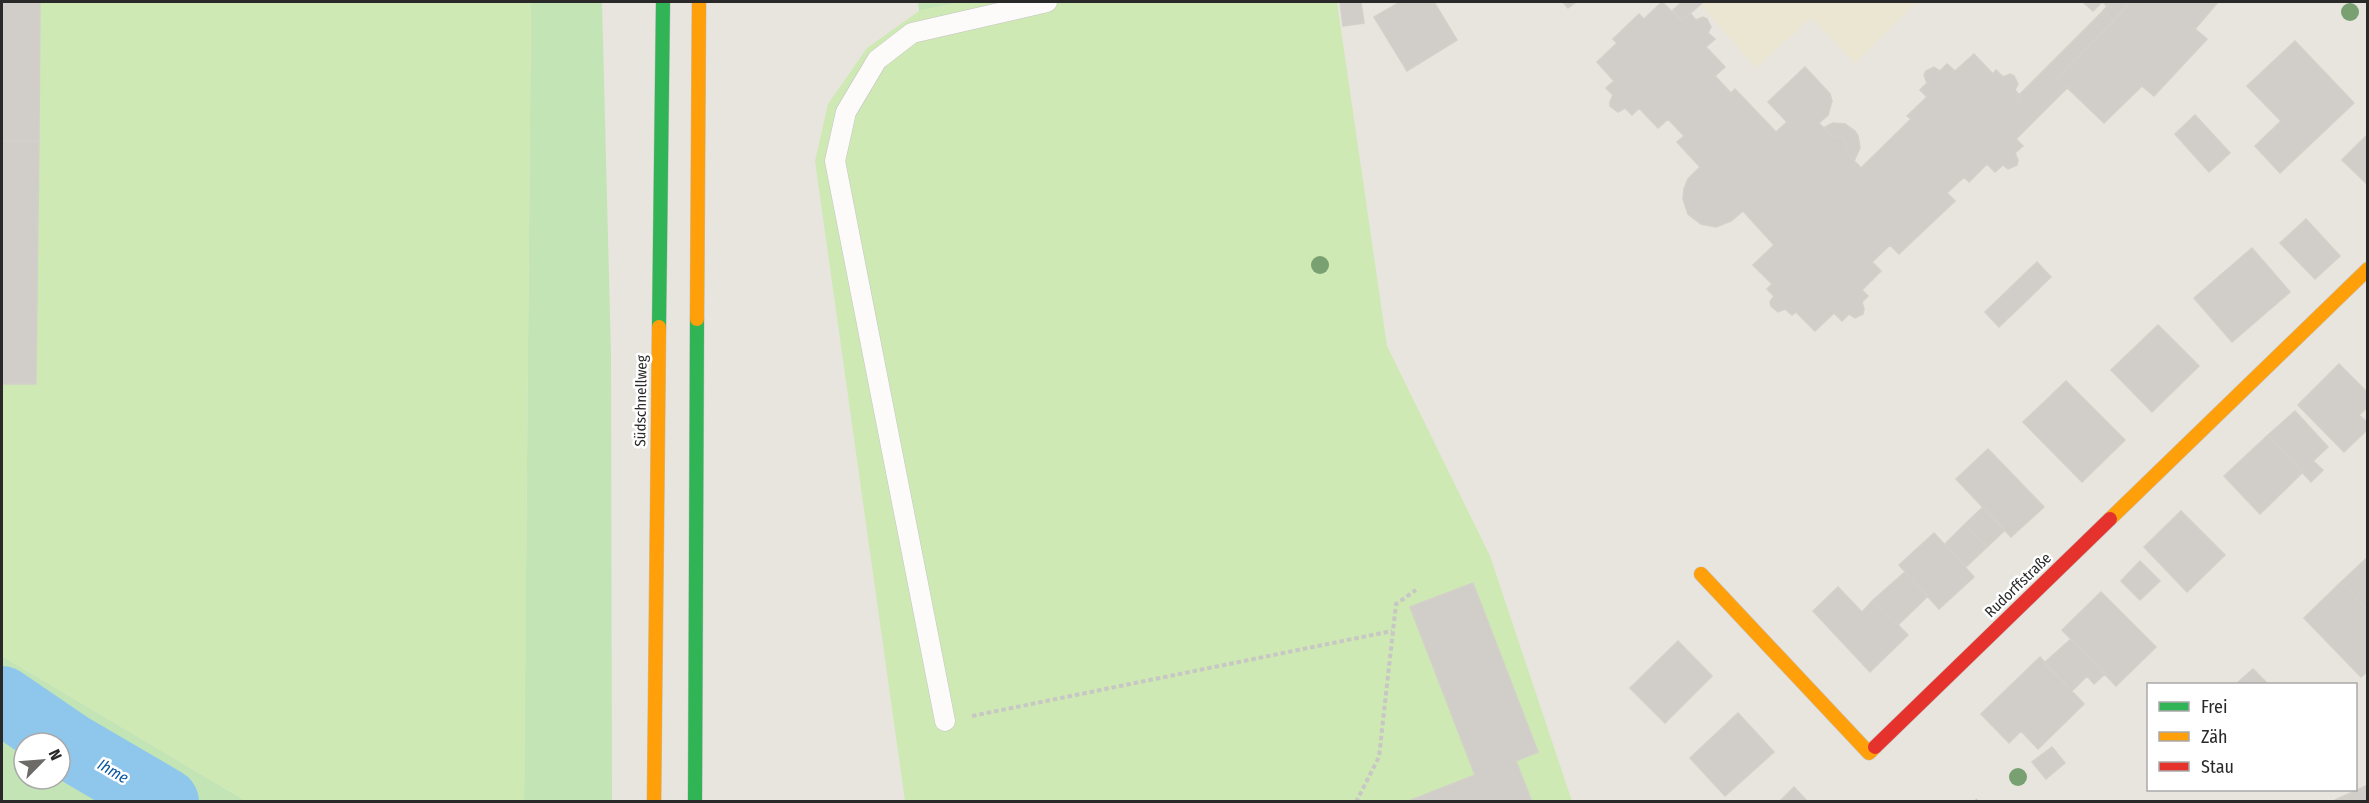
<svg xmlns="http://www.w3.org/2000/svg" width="2369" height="803" font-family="'Fira Sans Condensed',sans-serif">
<rect width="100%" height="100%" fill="#e8e5de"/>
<path fill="#ebe6d2" d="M1698,2H1917L1855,63L1811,18L1756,68Z"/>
<path fill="#c3e5b5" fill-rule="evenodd" d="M531,2H602L611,354L612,801L524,802Z
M918,2H961L919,11Z
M2,656L246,801L2,802ZM24,743H60V779H24Z"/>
<path fill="#cee9b3" d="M2,2H531L524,801H246L2,656Z
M961,2H1337L1387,346L1490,556L1572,801H905L815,161L828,104L867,48L919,11Z"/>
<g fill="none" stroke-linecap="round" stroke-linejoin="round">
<path stroke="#8fc7ec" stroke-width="68" d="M2,700L71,747L165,802"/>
</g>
<path fill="#d1cec9" stroke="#d3d0ca" stroke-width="1.5" d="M2,2H40L39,141H2Z
M1340,2H1361L1364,23L1343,26Z
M1400,2H1434L1457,40L1407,71L1374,17Z
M1563,2H1576L1568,8Z
M1662,2L1682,21L1690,13L1696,20L1703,17L1707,19L1711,27L1708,33L1715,39L1706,47L1725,67L1715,76L1731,93L1735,89L1776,132L1787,122L1768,102L1805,67L1830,94L1832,101L1828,115L1819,123L1833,138L1839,136L1843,138L1847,146L1845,151L1861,168L1911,119L1907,116L1927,97L1920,90L1927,83L1924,75L1926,71L1934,67L1940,71L1947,64L1955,71L1974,54L1993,74L1996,70L2003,77L2010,74L2014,76L2018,84L2015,90L2021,97L2017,101L2035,120L2016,139L2023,146L2015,153L2018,160L2017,165L2008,169L2003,165L1995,172L1987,164L1969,182L1964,177L1947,193L1955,201L1899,254L1890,245L1872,262L1881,271L1862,290L1868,296L1862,302L1864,309L1863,314L1855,318L1849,314L1842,321L1834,313L1815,331L1796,312L1792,315L1785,309L1778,312L1771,306L1770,302L1774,296L1767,289L1772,284L1753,265L1774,245L1743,211L1731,221L1716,227L1701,224L1688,214L1683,199L1684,189L1688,179L1700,167L1677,142L1684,136L1668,119L1658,128L1639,108L1632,115L1625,108L1618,112L1610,106V102L1613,95L1606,88L1614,81L1597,62L1617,43L1613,39L1639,14L1644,19Z
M1682,2H1703L1682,21L1673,10Z
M2083,2H2102L2093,11Z
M2102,2H2131L2114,21L2103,11L2107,6Z
M2131,2H2218L2195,29L2207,39L2154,96L2142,86L2104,123L2057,78Z
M2103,11L2114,21L2057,78L2067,88L2035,120L2017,101L2021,97L2019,95Z
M2295,41L2354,103L2280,173L2255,146L2281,121L2247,86Z
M2195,115L2230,153L2209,172L2175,134Z
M1833,123L1845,124L1855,131L1858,136L1860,148L1854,161L1845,151L1847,146L1843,138L1839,136L1833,138L1823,128Z
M2368,134V185L2342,160Z
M2,141H39L36,384H2Z
M2306,219L2340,256L2315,279L2280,243Z
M2252,248L2290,292L2232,342L2194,298Z
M2037,262L2051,277L1999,327L1985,312Z
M2158,325L2199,366L2152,412L2111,370Z
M2339,364L2368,393V407L2359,415L2368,423V429L2344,452L2298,405Z
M2066,381L2125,440L2082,482L2023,422Z
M2295,411L2328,447L2313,461L2323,470L2311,482L2268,435Z
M2268,435L2303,472L2260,514L2224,476Z
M1988,449L2044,507L2011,537L1956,479Z
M1983,507L2005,530L1987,547L1965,524Z
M2181,511L2225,555L2187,592L2144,547Z
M1965,524L1987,547L1966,567L1945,544Z
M1934,533L1974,577L1939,609L1899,565Z
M2368,557V611L2341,582Z
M2140,561L2160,581L2140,600L2121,581Z
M1905,572L1928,596L1898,625L1873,600Z
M2341,582L2368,611V671L2361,677L2304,618Z
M1473,583L1538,752L1516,761L1532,802H1406L1475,775L1410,607Z
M1838,587L1862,612L1873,600L1908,635L1870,672L1813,611Z
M2101,592L2156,647L2116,686L2062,630Z
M2071,639L2105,674L2094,684L2087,676L2072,691L2044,663Z
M1678,641L1712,676L1665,723L1630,688Z
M2040,657L2084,704L2038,749L2021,731L2009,743L1981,714Z
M2253,669L2268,684H2236Z
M1738,713L1774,752L1725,796L1690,758Z
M2052,747L2065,763L2046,779L2032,762Z
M2368,785V802H2331Z
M1794,787L1808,802H1779Z"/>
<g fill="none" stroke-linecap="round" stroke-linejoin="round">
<defs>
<path id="lane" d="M945,721L835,161L846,112L877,60L912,33L1047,2"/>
<path id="fast" d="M659,327L663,2
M695,802L697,319"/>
<path id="slow" d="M697,319L699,2
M2110,519L2368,269
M1701,574L1869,753L1875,747
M654,802L659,327"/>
<path id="jam" d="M1875,747L2110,519"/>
</defs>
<use href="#lane" stroke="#c5c4c4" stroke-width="21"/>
<use href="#fast" stroke="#c5c4c4" stroke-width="15"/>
<use href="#slow" stroke="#c5c4c4" stroke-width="15"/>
<use href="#jam" stroke="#c5c4c4" stroke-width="15"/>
<path stroke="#c8c7c6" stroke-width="4" stroke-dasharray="4.5 3" stroke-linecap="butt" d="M972,716L1392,631
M1975,800L1977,802
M1356,802L1379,757L1396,604L1416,590"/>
<use href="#lane" stroke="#fcfbfa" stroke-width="20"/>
<use href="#fast" stroke="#30b455" stroke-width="14"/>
<use href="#slow" stroke="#ff9f0a" stroke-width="14"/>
<use href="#jam" stroke="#e5322d" stroke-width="14"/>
</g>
<g fill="#78a071">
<circle cx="2350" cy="12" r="9"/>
<circle cx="1320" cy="265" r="9"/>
<circle cx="2018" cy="777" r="9"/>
</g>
<g text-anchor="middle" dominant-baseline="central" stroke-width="5" stroke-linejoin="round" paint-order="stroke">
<g font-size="15" fill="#292929" stroke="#fff">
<text transform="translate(641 401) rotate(-89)">Südschnellweg</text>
<text transform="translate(2018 585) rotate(-44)">Rudorffstraße</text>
</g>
<g font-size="16" font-style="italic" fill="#09559d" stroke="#fff">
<text transform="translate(113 771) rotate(30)">Ihme</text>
</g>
</g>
<rect width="2369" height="803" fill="none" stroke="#292929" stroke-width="6"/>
<rect x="2147" y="683" width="210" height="108" fill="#ffffff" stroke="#a9a9a9" stroke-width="1.5"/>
<rect x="2159" y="702" width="30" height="9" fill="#30b455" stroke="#a9a9a9" stroke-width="1.5"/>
<text x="2201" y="713" font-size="18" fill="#292929">Frei</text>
<rect x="2159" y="732" width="30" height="9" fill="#ff9f0a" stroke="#a9a9a9" stroke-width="1.5"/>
<text x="2201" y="743" font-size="18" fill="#292929">Zäh</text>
<rect x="2159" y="762" width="30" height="9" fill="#e5322d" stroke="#a9a9a9" stroke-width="1.5"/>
<text x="2201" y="773" font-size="18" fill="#292929">Stau</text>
<g transform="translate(42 761) rotate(65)"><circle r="28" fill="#ffffff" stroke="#a9a9a9" stroke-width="1.5"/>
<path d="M0-4.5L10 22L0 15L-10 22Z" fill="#6c6b68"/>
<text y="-9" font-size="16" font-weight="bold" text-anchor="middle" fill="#292929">N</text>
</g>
</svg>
